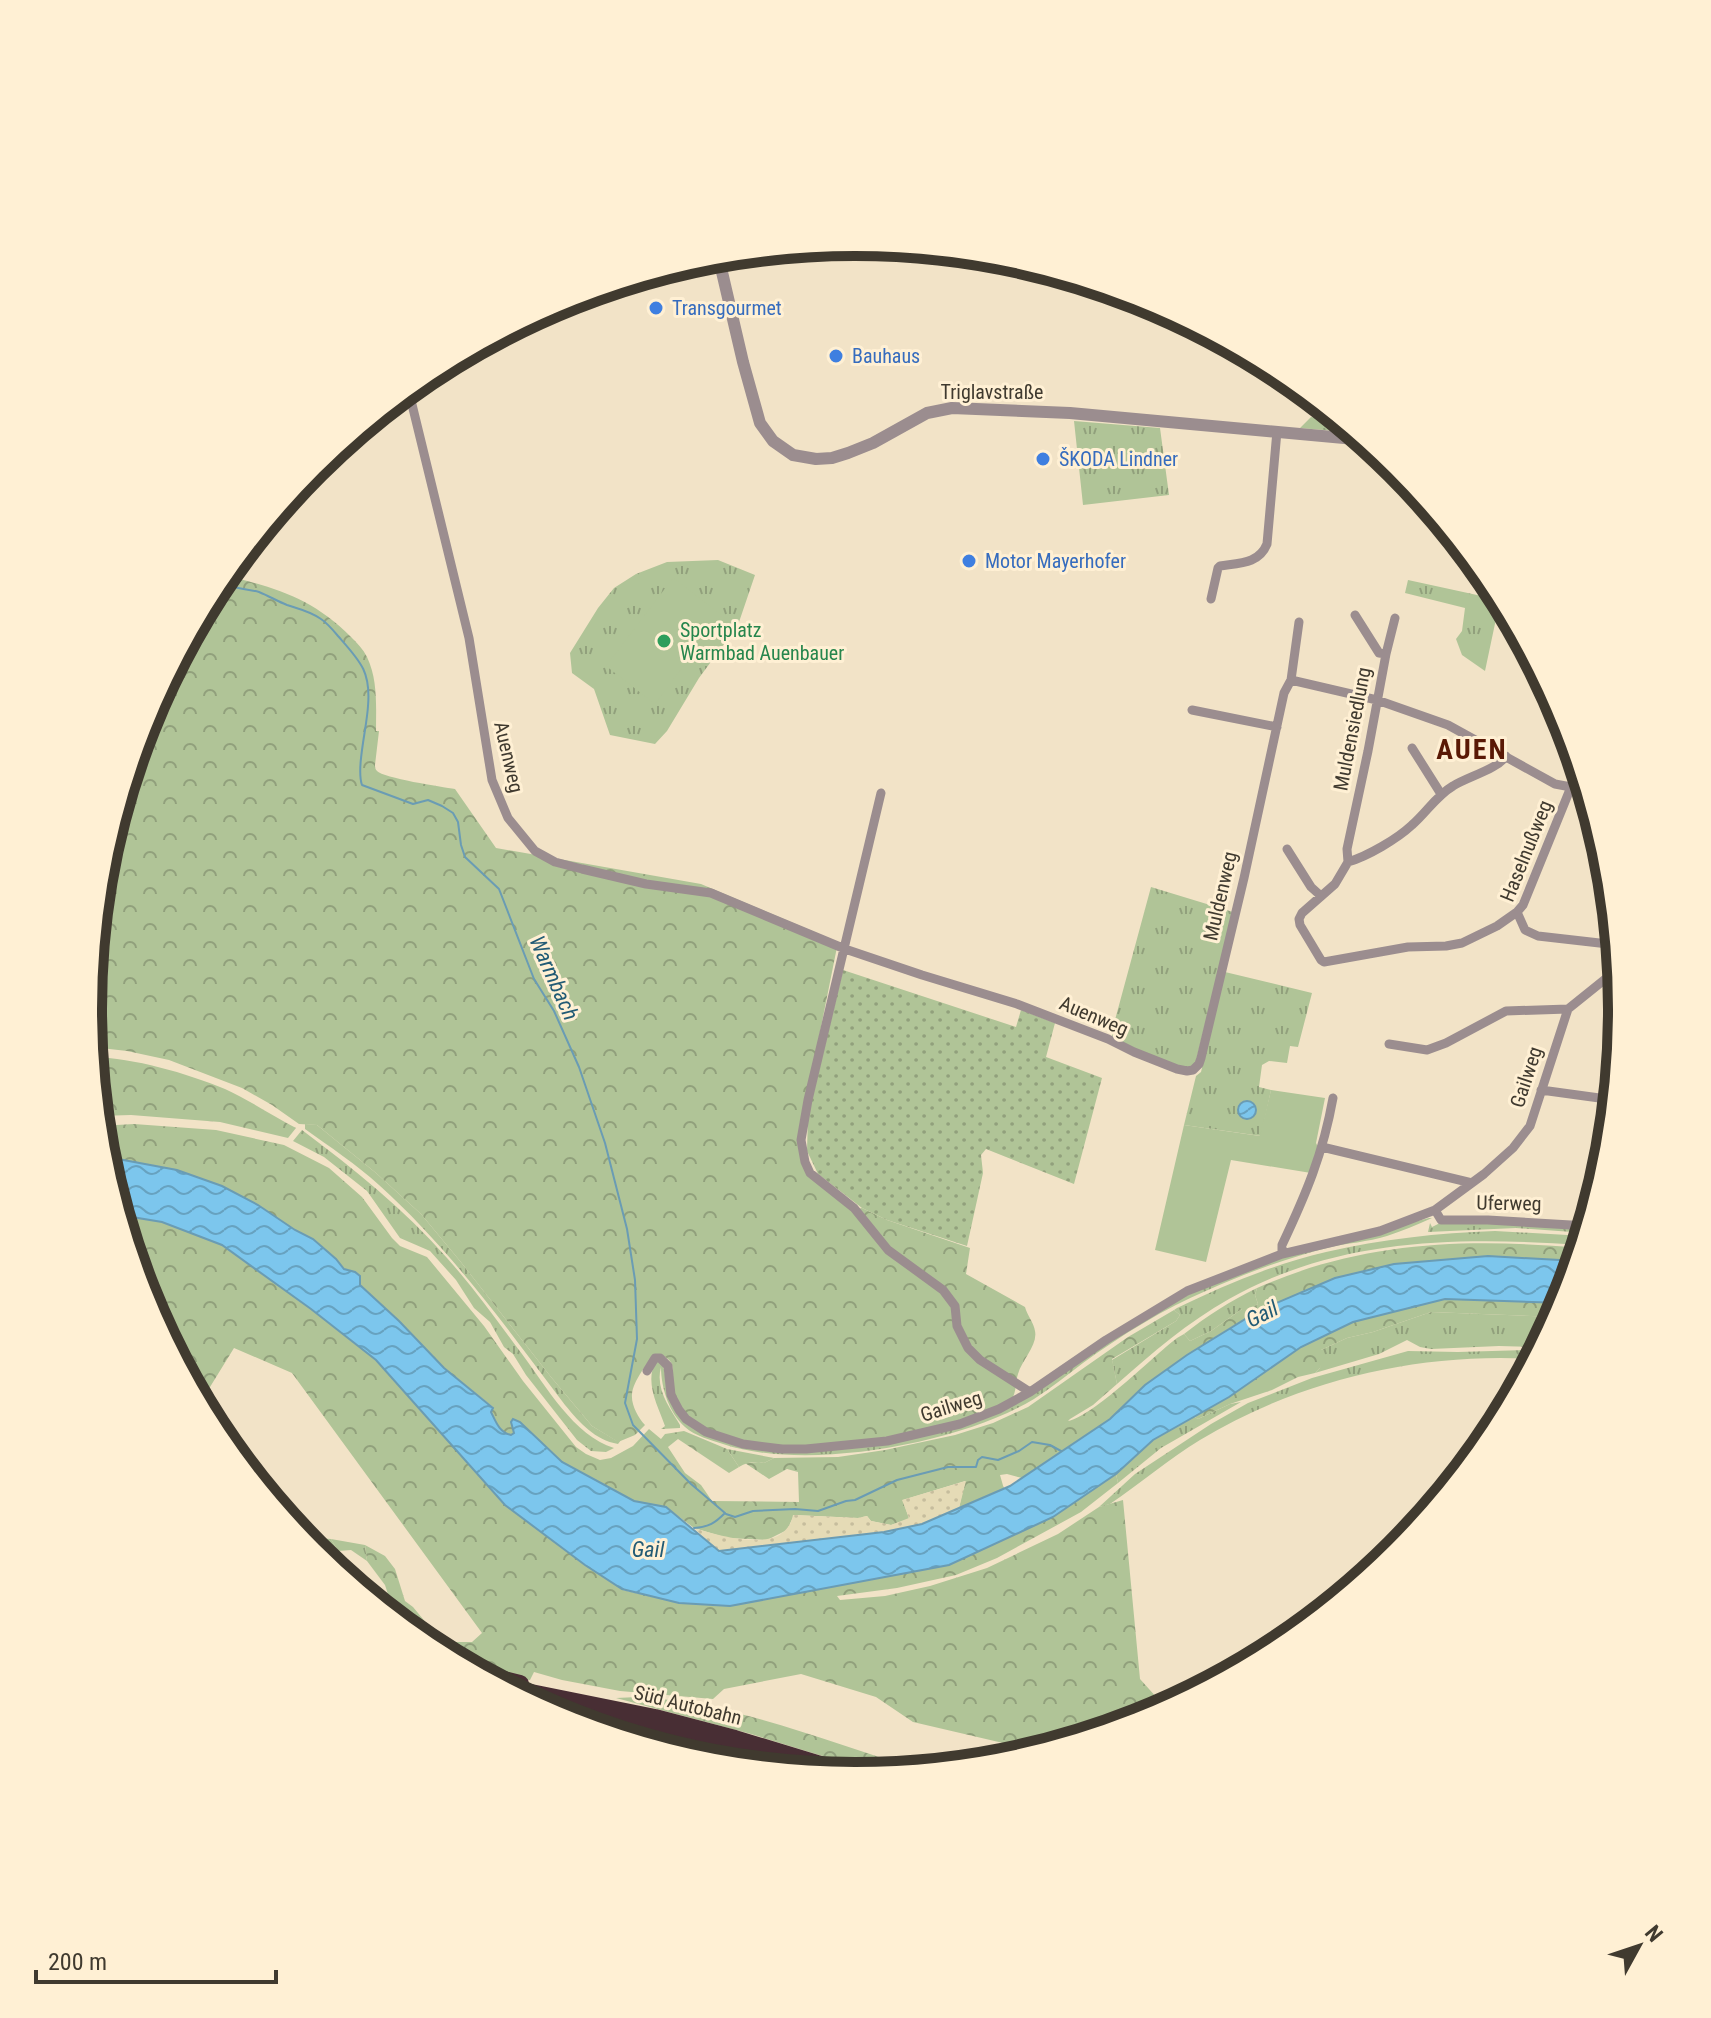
<svg xmlns="http://www.w3.org/2000/svg" width="1711" height="2018" font-family="'Roboto Condensed',sans-serif">
<defs>
<pattern id="grass-tufts" width="24" height="20" patternUnits="userSpaceOnUse" patternTransform="scale(2)"><rect width="24" height="20" fill="#b0c497"/><path d="M3 7l-1-3M5 7V3M7 7l1-3M15 17l-1-3M17 17v-4M19 17l1-3" fill="none" stroke="#91a07c"/></pattern>
<pattern id="forest-crowns" width="20" height="18" patternUnits="userSpaceOnUse" patternTransform="scale(2)"><rect width="20" height="18" fill="#b0c497"/><path d="M2 6a3 3 0 1 1 6 0M12 15a3 3 0 1 1 6 0" fill="none" stroke="#91a07c"/></pattern>
<pattern id="sand-dots" width="8" height="8" patternUnits="userSpaceOnUse" patternTransform="scale(2)"><rect width="8" height="8" fill="#e5dbb6"/><path d="M2 2h.1M6 6h.1" fill="none" stroke="#c6bd9d" stroke-width="1.8" stroke-linecap="round"/></pattern>
<pattern id="garden-dots" width="8" height="8" patternUnits="userSpaceOnUse" patternTransform="scale(2)"><rect width="8" height="8" fill="#b0c497"/><path d="M2 2h.1M6 6h.1" fill="none" stroke="#91a07c" stroke-width="1.8" stroke-linecap="round"/></pattern>
<pattern id="water-waves" width="16" height="10" patternUnits="userSpaceOnUse" patternTransform="scale(2)"><rect width="16" height="10" fill="#7cc6ed"/><path d="M0 5q4-4 8 0t8 0" fill="none" stroke="#67a2c0"/></pattern>
</defs>
<rect width="100%" height="100%" fill="#f2e3c7"/>
<path fill="url(#grass-tufts)" d="M1311,417L1345,423L1358,433L1300,428Z
M1074,421L1160,428L1169,495L1083,505Z
M718,560L755,575L738,625L699,678L667,731L655,744L610,735L594,689L572,673L570,653L598,608L614,588L636,574L667,562Z
M1408,580L1500,600L1485,671L1462,655L1456,639L1462,631L1465,608L1405,593Z
M1151,887L1233,912L1195,1065L1186,1068L1138,1052L1112,1036V1031Z
M1225,972L1312,993L1298,1047L1290,1046L1287,1063L1269,1061L1262,1065L1259,1087L1271,1090L1261,1136L1184,1125L1196,1076L1201,1072Z
M305,1124L317,1125L376,1173L421,1214L460,1261L551,1377L592,1426L617,1441L621,1440L618,1444C595,1440 580,1423 565,1405C507,1328 451,1250 379,1185C356,1164 330,1147 305,1129Z
M302,1130C354,1169 404,1209 447,1258C474,1288 498,1322 522,1354C546,1386 574,1436 614,1448L606,1452L591,1451L577,1440L526,1375L513,1354L504,1347L490,1322L474,1308L456,1280L430,1251L400,1238L367,1191L324,1157L293,1141Z
M1429,1218H1432C1417,1225 1402,1231 1387,1236C1368,1242 1347,1243 1327,1248C1287,1258 1246,1273 1208,1290C1163,1309 1122,1335 1083,1363C1067,1375 1051,1388 1034,1399C960,1444 806,1472 723,1444C711,1440 695,1436 685,1427C669,1413 661,1388 661,1367C655,1389 670,1408 680,1425V1428L661,1429L665,1426C658,1406 644,1382 656,1361L661,1362L664,1369L668,1392L998,1412L1169,1304L1214,1283L1278,1258Z
M1430,1223L1432,1227L1438,1224L1483,1223L1587,1228L1586,1233L1516,1228L1428,1232Z
M1495,1231L1585,1236L1582,1245C1460,1237 1339,1237 1229,1299C1188,1322 1152,1353 1117,1384L1112,1360L1176,1321L1180,1315L1174,1310L1177,1308C1225,1285 1274,1264 1326,1252C1382,1239 1438,1233 1495,1231Z
M1257,1288L1255,1295L1258,1304L1249,1309H1242L1211,1331L1190,1341L1184,1334C1207,1316 1230,1301 1257,1288Z
M1431,1312L1557,1317L1541,1347L1499,1346L1431,1349L1420,1347L1407,1340L1379,1354L1315,1373L1320,1368L1321,1350L1347,1338L1373,1332Z
M1529,1350L1539,1351L1535,1359C1420,1352 1299,1380 1200,1440C1169,1459 1141,1483 1110,1504L1099,1507L1135,1474L1211,1424L1248,1403L1312,1378L1408,1351L1458,1352Z
M1241,1402L1161,1448L1118,1483L1116,1474L1153,1440L1193,1416L1198,1419L1230,1404Z
M727,1449L774,1458L764,1463C755,1461 747,1462 739,1467Z
M331,1539L365,1545L367,1561L351,1550L338,1551Z"/>
<path fill="url(#forest-crowns)" d="M224,575C276,588 312,598 351,637C357,643 363,649 367,657C378,680 376,706 376,731H379L375,765C375,767 375,769 377,771C383,778 442,787 455,789L496,848L701,884L838,942L798,1142L803,1165L852,1210L862,1208L887,1220L970,1248L966,1274L1025,1307C1027,1315 1034,1323 1035,1331C1038,1345 1022,1360 1018,1374C1015,1383 1017,1390 1012,1399C995,1406 978,1416 961,1420C891,1440 753,1467 691,1420C684,1414 675,1397 673,1388C670,1372 680,1360 657,1354C648,1360 633,1382 632,1394C631,1405 638,1417 645,1425L635,1435L618,1442L592,1426L551,1377L460,1261L421,1214L376,1173L317,1125L299,1124L272,1105L242,1088L169,1060L127,1051L92,1047L88,1009L103,859L147,715L218,582Z
M93,1057C134,1058 186,1073 225,1089C249,1100 273,1116 296,1128L288,1138L220,1122L131,1115L99,1116Z
M134,1124L216,1130L284,1145L329,1168L362,1197L392,1238L400,1246L427,1257L484,1326L523,1381L576,1447L586,1454L600,1460L611,1458L633,1446L649,1429L661,1439L665,1434L684,1431L727,1449L739,1467L729,1473L678,1439L668,1447L685,1473L701,1485L712,1501L799,1502L798,1472L787,1469L769,1479L745,1463L759,1462L764,1463L774,1458L838,1457L885,1450L955,1435L993,1423L1028,1407L1128,1337L1174,1310L1180,1315L1176,1321L1112,1359L1117,1384L1093,1405L1070,1419L1068,1421C1094,1416 1152,1357 1177,1338L1184,1334L1190,1341L1211,1331L1242,1309H1249L1258,1304L1255,1295L1257,1288C1363,1241 1467,1238 1581,1248L1577,1261L1488,1256L1394,1264L1236,1324L1187,1355L1145,1385L1110,1419L1022,1478L1007,1474L1000,1475L1004,1489L959,1508L965,1481L903,1500L909,1519L891,1525L871,1521L867,1516L858,1518L794,1515L787,1530L767,1540L727,1538L694,1528L666,1507L634,1501L562,1462L520,1422H511L514,1433L511,1435C499,1431 496,1422 491,1412L493,1407L444,1368L359,1284L360,1276L355,1272L344,1269L336,1259L313,1239L177,1170L102,1156L99,1126Z
M120,1215L162,1222L222,1245L311,1309L376,1360L505,1505L585,1565L623,1590L679,1603L800,1593L949,1565L1053,1517L1116,1474L1118,1483L1081,1512L997,1558L956,1575L897,1588L837,1596L840,1600L885,1596L930,1586L987,1568L1058,1534L1099,1507L1123,1500L1140,1679L1167,1709L1149,1718L1047,1749L1037,1743L1024,1748L913,1722L876,1697L801,1674L724,1689L713,1699L620,1691L562,1680L534,1672L530,1680L516,1679L465,1666L442,1654L445,1645L416,1633L395,1616L385,1585L367,1561L365,1545L385,1556L395,1569L405,1601L413,1607L432,1630L455,1642H472L482,1633L292,1373L234,1348L210,1387L191,1385L146,1302Z
M1445,1299L1564,1303L1557,1317L1431,1312L1373,1332L1347,1338L1321,1350L1322,1362L1320,1368L1315,1373L1298,1377L1272,1390L1230,1404L1198,1419L1193,1416L1229,1397L1301,1347L1353,1322Z
M301,1537L331,1539L338,1551L335,1563L331,1566L312,1551Z
M638,1697C736,1703 827,1742 920,1770L881,1774L751,1734L616,1698Z"/>
<path fill="url(#sand-dots)" d="M966,1481L959,1508L922,1524L884,1532L719,1551L694,1528C718,1535 771,1552 788,1527C791,1524 792,1519 793,1515L858,1518L867,1516L871,1521L891,1525L909,1518L902,1500Z"/>
<path fill="#b0c497" d="M673,578L722,615L655,704L606,666Z
M1271,1090L1325,1098L1316,1143L1319,1149L1311,1173L1231,1160L1206,1262L1155,1250L1184,1125L1260,1136Z"/>
<path fill="url(#garden-dots)" d="M843,970L1016,1027L1021,1010L1055,1023L1046,1057L1102,1078L1074,1184L986,1149L981,1155L983,1173L967,1246L887,1220L862,1208L818,1174L807,1151L808,1116Z"/>
<path fill="url(#water-waves)" stroke="#6a9cb4" stroke-width="2" d="M1238 1110a9 9 0 1 1 18 0a9 9 0 1 1-18 0Z
M102,1156L177,1170L222,1186L258,1205L295,1230L313,1239L336,1259L344,1269L355,1272L360,1276V1285L399,1321L444,1368L493,1408L491,1412C496,1422 499,1432 511,1435L514,1433L511,1422L513,1419L520,1422L562,1462L634,1501L666,1507L719,1551L884,1532L922,1524L1010,1486L1110,1419L1145,1385L1187,1355L1260,1310L1335,1278L1394,1264L1488,1256L1577,1261L1564,1303L1445,1299L1353,1322L1301,1347L1229,1397L1153,1440L1116,1474L1053,1517L949,1565L730,1606L679,1603L622,1589L585,1565L505,1505L376,1360L311,1309L222,1245L162,1222L120,1215Z"/>
<g fill="none" stroke-linecap="round" stroke-linejoin="round">
<path stroke="#6a9cb4" stroke-width="2" d="M218,582C233,589 244,588 259,592C269,596 277,601 287,605C299,609 310,611 321,619C327,623 333,630 338,636C360,661 371,671 368,706C367,727 356,768 362,785L413,804L428,800L442,806L453,813L458,822L461,845L465,857L499,889L534,979L554,1011L579,1067L605,1143L627,1229L635,1280L637,1339L625,1403L633,1425L691,1484L725,1513C715,1523 709,1527 694,1528
M726,1514L735,1517L753,1511L795,1509L818,1511L846,1501L855,1500L897,1480L948,1467H976L978,1460L982,1457L998,1460L1019,1451L1032,1442L1050,1445L1061,1451"/>
<path stroke="#9b8d8f" stroke-width="9" d="M408,388L469,638L492,780L508,818L535,851L555,862L582,869L646,884L711,893L845,949L922,975L1017,1004L1108,1039L1134,1052L1177,1069L1187,1071L1193,1070L1199,1064L1201,1058L1244,878L1284,693L1291,680L1299,622
M1211,599L1218,568L1220,566C1239,563 1259,564 1267,544L1277,431
M1355,615L1379,653L1386,654L1368,751L1347,849L1348,862L1335,884L1302,913L1299,919L1300,925L1321,960L1324,962L1408,947L1446,946L1462,943L1497,926L1517,912
M1386,654L1395,618
M1291,680L1377,700L1448,725L1555,784L1571,787H1586
M1192,710L1277,727
M1412,748L1441,794
M1571,787L1523,905L1517,912L1525,930L1538,936L1617,945
M881,793L808,1100L801,1140L805,1162L810,1173L854,1208L888,1250L943,1290L955,1306L957,1326L968,1348L980,1360L1030,1392
M1287,849L1311,887L1321,896
M1348,862C1368,856 1397,839 1412,825C1427,812 1436,796 1453,786C1467,777 1498,769 1506,756
M1389,1044L1427,1050L1446,1043L1506,1011L1568,1009
M1541,1090L1614,1100
M1322,1147L1472,1183
M1435,1210L1441,1220H1488L1588,1226
M1282,1254V1245C1306,1194 1323,1154 1333,1098
M647,1371L655,1358H660L668,1366L671,1395L679,1410L686,1419L706,1432L743,1444L782,1449H806L887,1441L960,1424L999,1409L1030,1392L1106,1340L1187,1291L1282,1254L1380,1231L1435,1210L1484,1174L1513,1148L1530,1126L1568,1009L1619,968"/>
<path stroke="#9b8d8f" stroke-width="12" d="M718,255L743,362L760,423L773,441L793,455L816,459L832,458L848,453L873,443L927,413L952,408L1070,413L1366,440"/>
<path stroke="#482e34" stroke-width="18" d="M479,1674L520,1684
M506,1688L655,1718L735,1739L857,1776
M552,1713L652,1734L776,1769"/>
</g>
<g fill="#3f7fe0" stroke="#fff0d4" stroke-width="3">
<circle cx="656" cy="308" r="8"/>
<circle cx="836" cy="356" r="8"/>
<circle cx="1043" cy="459" r="8"/>
<circle cx="969" cy="561" r="8"/>
</g>
<circle fill="#2e9e5b" stroke="#fff0d4" stroke-width="3" cx="664" cy="641" r="8"/>
<g text-anchor="middle" dominant-baseline="central" stroke-width="6" stroke-linejoin="round" paint-order="stroke">
<g font-size="20" fill="#366cbe" stroke="#fff0d4" text-anchor="start">
<text x="672" y="308">Transgourmet</text>
<text x="852" y="356">Bauhaus</text>
<text x="1059" y="459">ŠKODA Lindner</text>
<text x="985" y="561">Motor Mayerhofer</text>
</g>
<g font-size="20" fill="#403a2f" stroke="#fff0d4">
<text x="992" y="392">Triglavstraße</text>
<text transform="translate(1352 729) rotate(-79)">Muldensiedlung</text>
<text transform="translate(509 757) rotate(77)">Auenweg</text>
<text transform="translate(1526 851) rotate(-68)">Haselnußweg</text>
<text transform="translate(1220 896) rotate(-77)">Muldenweg</text>
<text transform="translate(1094 1016) rotate(23)">Auenweg</text>
<text transform="translate(1526 1077) rotate(-72)">Gailweg</text>
<text transform="translate(1509 1203) rotate(1)">Uferweg</text>
<text transform="translate(951 1406) rotate(-17)">Gailweg</text>
<text transform="translate(688 1705) rotate(14)">Süd Autobahn</text>
</g>
<g font-size="20" fill="#27864d" stroke="#fff0d4" text-anchor="start">
<text x="680" y="630">Sportplatz<tspan x="680" dy="23">Warmbad Auenbauer</tspan></text>
</g>
<g font-size="22" font-style="italic" fill="#225b75" stroke="#fff0d4">
<text transform="translate(554 978) rotate(66)">Warmbach</text>
<text transform="translate(1262 1314) rotate(-26)">Gail</text>
<text x="648" y="1549">Gail</text>
</g>
<g font-size="28" font-weight="bold" letter-spacing="2" fill="#5a1905" stroke="#fff0d4">
<text x="1472" y="749">AUEN</text>
</g>
</g>
<path d="M0 0H1711V2018H0ZM102 1009a753 753 0 1 1 1506 0a753 753 0 1 1-1506 0Z" fill="#fff0d4" fill-rule="evenodd"/>
<path fill="none" stroke="#403a2f" stroke-width="10" d="M102 1009a753 753 0 1 1 1506 0a753 753 0 1 1-1506 0Z"/>
<g transform="translate(1639 1946) rotate(50)" stroke="#fff0d4" stroke-width="6" paint-order="stroke">
<path d="M0-6L14 30L0 20L-14 30Z" fill="#403a2f"/>
<text y="-12" font-size="22" font-weight="bold" text-anchor="middle" fill="#403a2f">N</text>
</g>
<path d="M36 1970v12h240v-12" fill="none" stroke="#403a2f" stroke-width="4"/>
<text x="48" y="1970" font-size="24" fill="#403a2f" stroke="#fff0d4" stroke-width="6" paint-order="stroke">200 m</text>
</svg>
